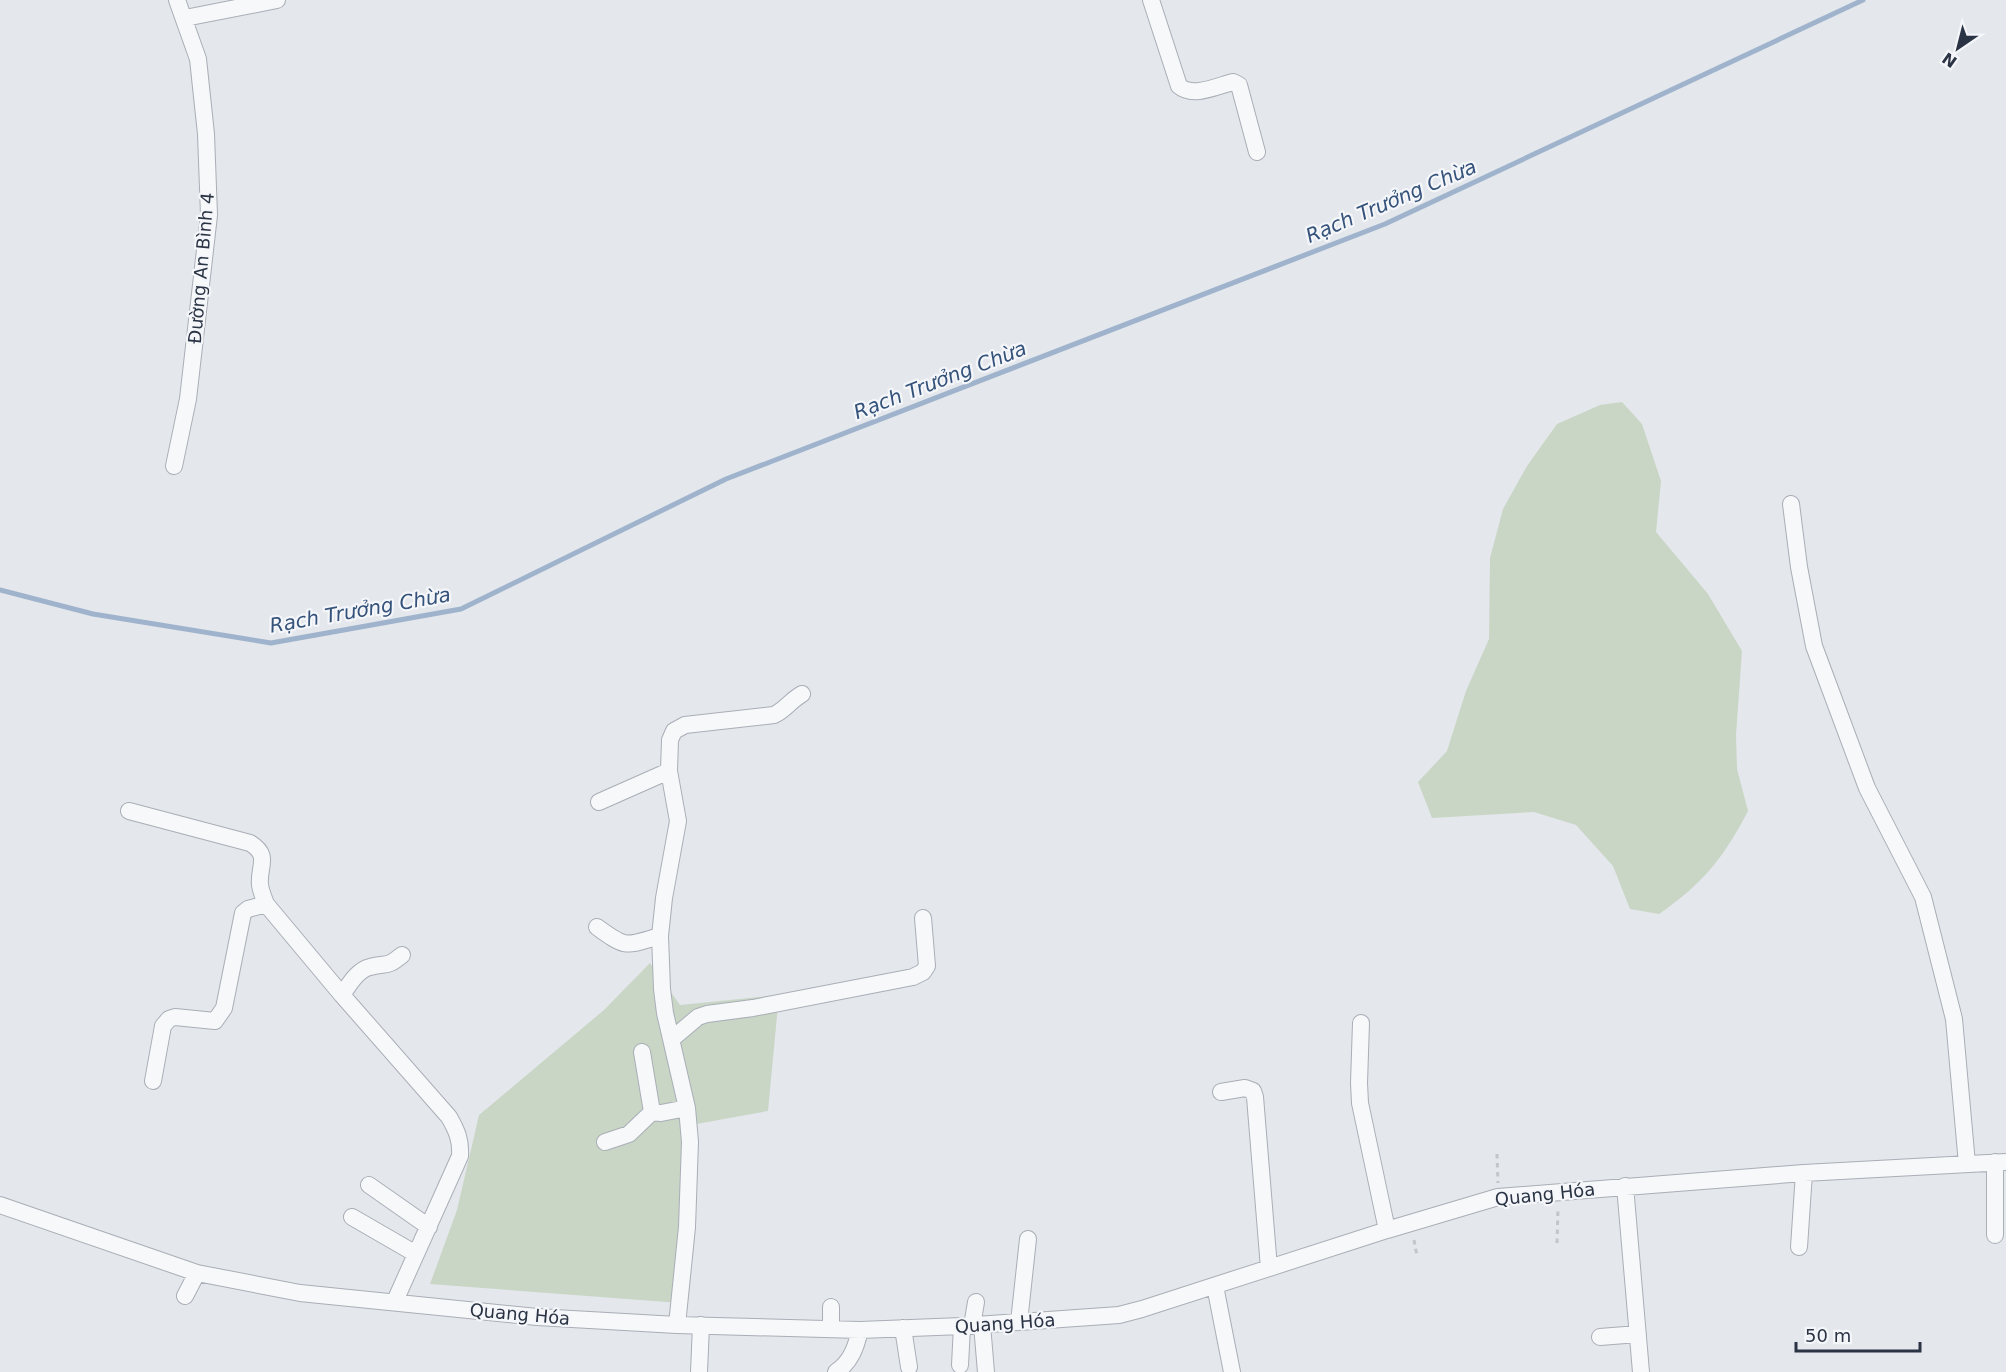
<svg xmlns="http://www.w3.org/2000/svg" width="2006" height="1372" font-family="'DejaVu Sans',sans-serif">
<rect width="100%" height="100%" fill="#e4e7ec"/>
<path fill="#c9d6c5" d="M1622,402L1642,424L1661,481L1656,532L1708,594L1742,651L1736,735L1737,769L1748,811C1724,857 1703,884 1659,914L1630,909L1613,866L1576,825L1534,812L1432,818L1418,782L1447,751L1466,691L1489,639L1490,558L1503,509L1527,466L1557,424L1600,405Z
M650,963L680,1005L779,995L768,1111L691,1125L680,1303L430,1284L457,1210L479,1115L604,1010Z"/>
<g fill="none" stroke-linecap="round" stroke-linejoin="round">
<path stroke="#9fb4cc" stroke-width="5" d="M0,590L93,614L271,643L461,609L726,479L1385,224L1863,0"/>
<defs>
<path id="minor" d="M1151,0L1179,86C1193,98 1217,86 1233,82L1239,85L1257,152
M185,18L277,0
M174,466L188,399L209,215L206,134L198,59L177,0
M1791,504L1799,567L1814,646L1867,788L1923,897L1954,1019L1967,1164
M599,802L669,771
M129,811L250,843C271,856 258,866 260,885C261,892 264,898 266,904L342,995L449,1117C457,1131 461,1140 460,1156L395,1301
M597,927C627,949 625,946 660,936
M342,995C349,985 357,970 370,967C387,962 385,969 402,955
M1361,1023L1359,1083L1360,1103L1387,1230
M672,1039L698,1017L707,1014L753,1008L913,977L923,972L927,966L923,918
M642,1052L652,1112
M153,1081L163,1026L169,1019L175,1017L215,1021L224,1008L243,913L248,909L266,904
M1221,1092L1245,1088L1253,1091L1255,1097L1269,1268
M605,1142L629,1134L652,1112L661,1113L687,1108
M369,1185L429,1227
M1625,1186L1641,1372
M0,1205L197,1273L300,1293L537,1317L677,1325L860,1330L962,1326L1119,1315L1142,1309L1387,1230L1498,1197L1804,1173L2006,1162
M352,1217L416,1254
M1995,1235V1162
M1799,1247L1804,1173
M1215,1286L1232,1372
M185,1296L197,1273
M831,1307V1328
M1019,1322L1028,1239
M677,1325L687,1227L690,1142L687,1108L665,1013L662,989L660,936L664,898L678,821L669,771L670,740L674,731L685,725L774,715C785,710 791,700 802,694
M982,1325L986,1372
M972,1326L976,1302
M903,1328L909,1367
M1600,1337L1638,1334
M960,1365L962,1326
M699,1372L701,1325
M836,1372C851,1362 856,1347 860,1330"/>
</defs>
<use href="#minor" stroke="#a9aeb7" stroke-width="18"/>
<path stroke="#c2c5cb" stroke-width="3" stroke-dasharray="4.5 4.5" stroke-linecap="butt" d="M1497,1154L1498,1183
M1414,1240L1417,1256
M1557,1243L1558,1208"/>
<use href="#minor" stroke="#f7f8fa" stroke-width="16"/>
</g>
<g text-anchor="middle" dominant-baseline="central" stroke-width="4.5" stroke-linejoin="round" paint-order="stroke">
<g font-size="18" fill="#2b3445" stroke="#f4f6f9">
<text transform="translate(201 268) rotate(-85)">Đường An Bình 4</text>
<text transform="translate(1545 1194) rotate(-6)">Quang Hóa</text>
<text transform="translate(520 1314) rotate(5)">Quang Hóa</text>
<text transform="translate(1005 1323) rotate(-4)">Quang Hóa</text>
</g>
<g font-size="20" font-style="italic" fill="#34527a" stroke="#f4f6f9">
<text transform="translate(1391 201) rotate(-23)">Rạch Trưởng Chừa</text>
<text transform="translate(940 380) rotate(-21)">Rạch Trưởng Chừa</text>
<text transform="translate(360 610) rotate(-10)">Rạch Trưởng Chừa</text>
</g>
</g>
<g transform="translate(1958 48) rotate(215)" stroke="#f4f6f9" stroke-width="4.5" paint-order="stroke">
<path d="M0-4.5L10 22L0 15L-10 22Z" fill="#2b3445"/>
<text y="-9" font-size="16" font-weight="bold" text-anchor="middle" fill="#2b3445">N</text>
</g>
<path d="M1796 1342v9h124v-9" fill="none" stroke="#2b3445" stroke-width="3"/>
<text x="1805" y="1342" font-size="18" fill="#2b3445" stroke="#f4f6f9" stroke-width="4.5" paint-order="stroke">50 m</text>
</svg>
